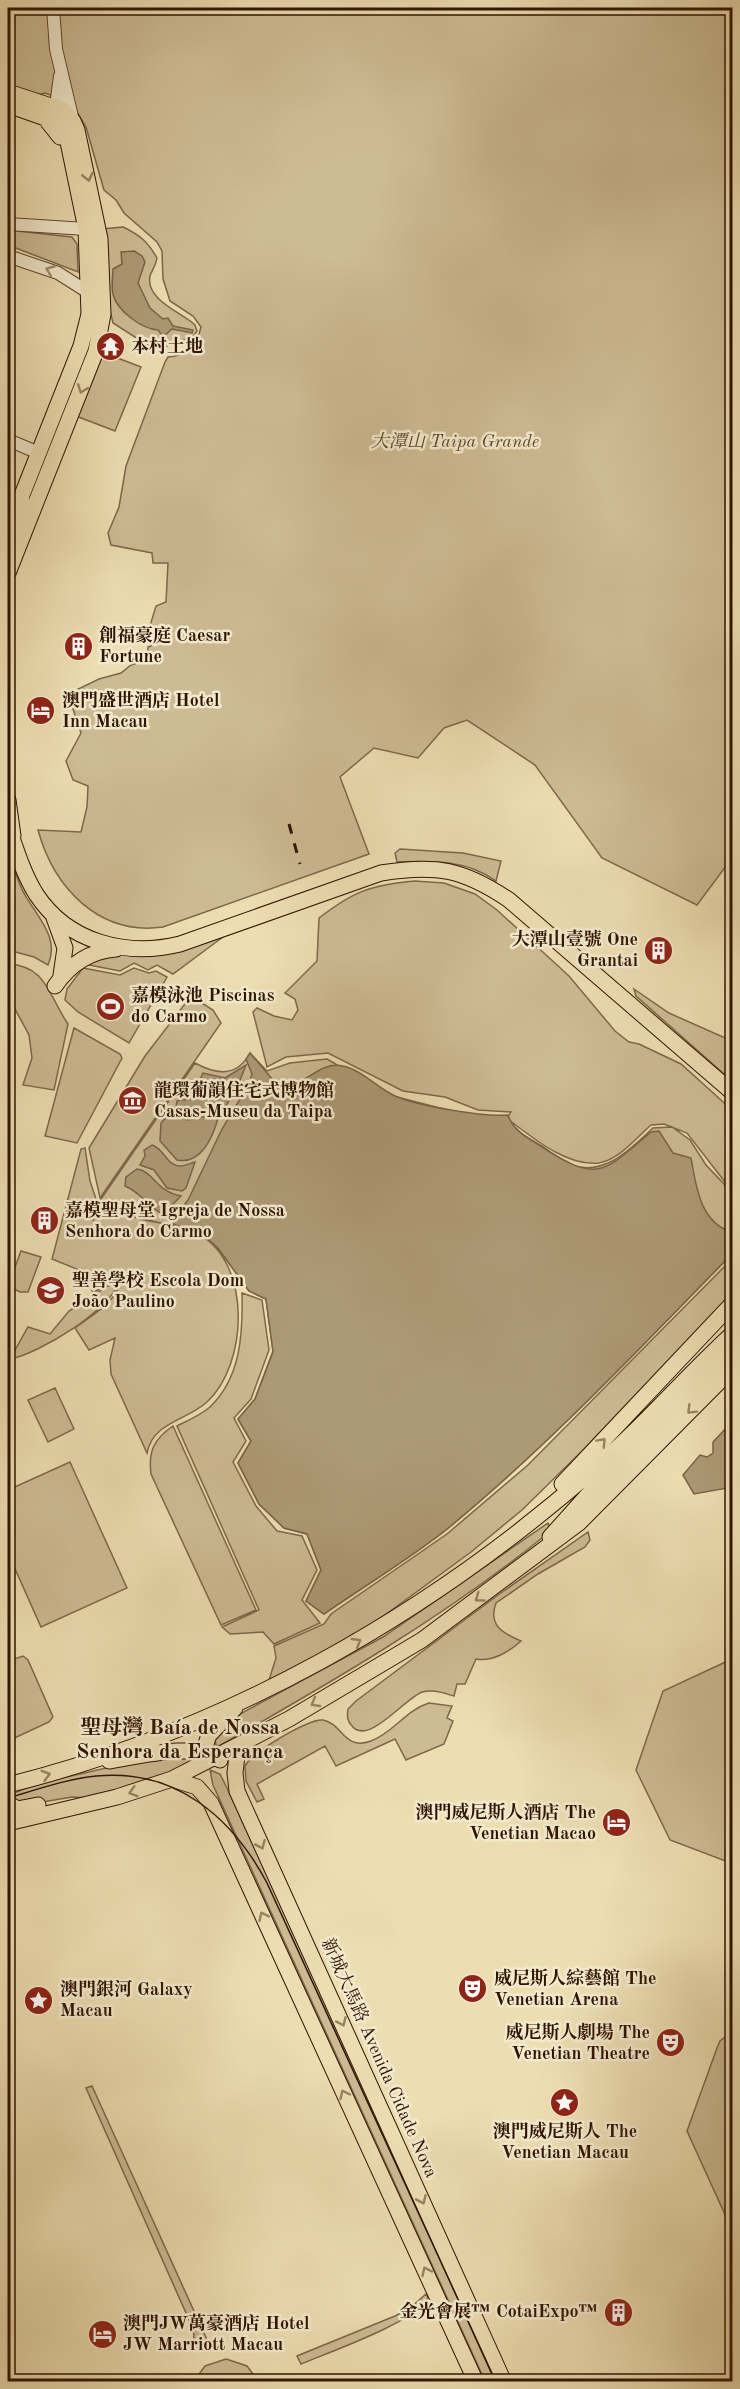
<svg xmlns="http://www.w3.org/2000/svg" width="740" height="2389" font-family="'Old Standard TT','Noto Serif SC',serif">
<rect width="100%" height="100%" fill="#eddeb2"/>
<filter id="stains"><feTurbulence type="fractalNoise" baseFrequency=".00333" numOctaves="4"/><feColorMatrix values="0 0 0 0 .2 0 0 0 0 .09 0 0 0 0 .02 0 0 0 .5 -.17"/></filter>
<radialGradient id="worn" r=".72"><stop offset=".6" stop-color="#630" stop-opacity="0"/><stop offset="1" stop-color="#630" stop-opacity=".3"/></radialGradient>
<path fill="#cdbb94" stroke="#7e674a" stroke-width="1.5" d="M8,8H732V858L697,905L602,858L535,765L467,720L444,728L418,758L374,748L340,777L369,854L163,927C99,936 54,888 38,830L81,832L87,807L88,786L73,780L66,761L81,733L73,709L76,698L72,692L99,679L121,673L131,665L148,660V647L162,642L161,627L149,629L156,606L166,602L168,563H153L152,553L111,545L108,533L119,507L126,466L165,362L168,357C186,356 197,345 201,327L193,316L170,301L163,279L162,251L157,242L124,213L116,200L104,190L86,127L71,102L45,93L37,95L8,85Z
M123,227C140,235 148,242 157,258C156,265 152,270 150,276C145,300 183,313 195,325L197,331L193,337L155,350L113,323L106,294L102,229Z
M8,230L72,237L77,244L78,272L8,245Z
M102,352L141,367L115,431L76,416Z
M400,849L463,853L501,861L496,881C466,859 432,861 397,862L395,853Z
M14,868C17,877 20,887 25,895C38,918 60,938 48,965L34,957L8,950V871Z
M415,881L444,883L475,894L497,910L569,976L615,1031L629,1042L639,1044L681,1064L732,1110V1191L687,1133L664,1124L651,1125C637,1137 619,1160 599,1163C567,1167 532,1137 509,1120C519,1135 530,1138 545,1148C552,1153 560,1161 568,1164C604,1178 629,1150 653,1128L672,1127L690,1140L706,1165L724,1184L732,1197V1242L725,1261C635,1353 547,1447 447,1529C408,1560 364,1586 324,1614L306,1601L321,1570L307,1534L284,1528L259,1504L238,1463L251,1441L238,1419L255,1399L273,1351L266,1299L249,1291L218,1248L199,1233L137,1217L102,1203L101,1199L195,1063C217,1075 237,1077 250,1053L267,1071L290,1063L327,1059L389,1095L475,1117L507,1118L511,1112L478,1110L445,1097L403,1091L328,1053L286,1057L267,1067L253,1012L257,1008L274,1016L292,1020L298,1010L295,999L285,993L317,961L319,918C354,891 371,885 415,881Z
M227,934L173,974L157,965L148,970L134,963L120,971L84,964L114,953L157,955Z
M8,964C47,966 48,995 68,1024L54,1090L23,1085L32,1058L29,1035L8,996Z
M83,968L120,975L134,968L149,973L156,971L167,977L129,1043L78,1012L65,1000L67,989Z
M634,989L669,1013L732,1041V1081L636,996Z
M191,996L213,1010L221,1023L100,1198L89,1148L145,1056Z
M74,1028L120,1054L122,1058L77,1143L45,1136Z
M85,1148L90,1181L97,1202L93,1221L98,1203C111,1208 124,1214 137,1218C157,1224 180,1224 199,1234C252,1264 248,1364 207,1402C186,1421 153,1422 147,1453L111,1374L110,1360L115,1338L89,1350L75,1328C93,1314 120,1301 121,1276L93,1293L84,1272L52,1259L81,1149Z
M21,1251L41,1257L28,1292H20L8,1286Z
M732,1251V1286L724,1301L581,1452L522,1510L471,1552L363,1631L269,1680L276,1658L274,1646L324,1624L331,1614L447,1534L528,1465L727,1264Z
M120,1278C116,1308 38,1354 10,1359L28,1327L50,1334L69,1311Z
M242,1293L262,1300L269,1350L251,1399L234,1418L246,1441L233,1462L256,1506L277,1531L302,1536L317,1570L302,1600L320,1623L274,1644L263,1632L230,1634L222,1627L259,1610L177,1426C187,1421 201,1415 210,1407C241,1377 243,1334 242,1293Z
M55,1388L74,1429L48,1442L28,1400Z
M173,1426L256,1610L221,1625L151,1474C148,1451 154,1439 173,1426Z
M70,1462L127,1588L41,1627L8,1553V1490Z
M548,1523L551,1529L542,1538C441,1619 330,1683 219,1746L216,1745L215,1740L240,1714L383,1637Z
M588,1532L590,1540L585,1547L538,1574L496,1603C488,1625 502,1633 521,1641C509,1652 492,1662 476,1659L465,1684H457L454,1696C443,1693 433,1689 422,1692C404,1699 368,1746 352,1726C347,1721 347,1716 348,1709L356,1701L498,1595Z
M23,1656L28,1660L53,1717L49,1722L8,1741V1661Z
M732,1659V1860L728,1862L670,1840L636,1770L663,1691Z
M429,1703L452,1706L447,1718L453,1721L444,1744L406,1760L395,1739L336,1766L325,1746L257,1784L264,1799L257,1802L246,1781L245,1766C251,1753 309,1718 323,1720C343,1724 344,1751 371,1741C393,1733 406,1710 429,1703Z
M186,1757L190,1762L184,1768L91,1798L72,1797L25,1805L13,1799L14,1793L36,1784L137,1761Z
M210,1770L220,1774L226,1786L499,2381H485L213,1785Z
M732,2032V2217L727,2219L687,2131L717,2048L720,2041Z
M92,2086L208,2342L192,2351L194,2335L190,2322L86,2088Z
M426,2294L428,2298C418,2321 327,2353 301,2364L297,2356L395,2316L409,2309Z
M226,2359L247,2366L258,2381H194L205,2366Z"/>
<path fill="#ac9975" stroke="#7a6346" stroke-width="1.5" d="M134,251L142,256L145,262L138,283L150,308L163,319L168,318L173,326L193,330L192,333L172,329L163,337L158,330C142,329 117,311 113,294C111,286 113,276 113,269L122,264L121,252Z
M250,1053L279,1087C303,1090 318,1060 343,1066C362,1070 377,1088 395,1096C418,1106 483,1117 508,1115C513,1131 528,1138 542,1147C599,1184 603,1172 651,1132L659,1131L673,1153L691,1158C696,1186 700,1223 732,1232V1242L725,1261C635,1353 547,1447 447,1529C408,1560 364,1586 324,1614L306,1601L321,1570L307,1534L284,1528L259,1504L238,1463L251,1441L238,1419L255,1399L273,1352L266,1299L249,1291L218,1248L209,1240L199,1233L170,1223L188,1200L222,1129L249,1084L252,1074L246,1059Z
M246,1065L233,1098L224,1092L199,1091L196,1088L203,1073L225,1078Z
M228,1097L230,1099L220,1116L209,1110L186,1116L176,1107L177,1101L180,1100Z
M171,1112L187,1120L208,1116L218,1118C213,1137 201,1165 177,1160L160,1141L161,1123Z
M152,1145C165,1149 166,1166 181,1166C186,1166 190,1163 195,1162L186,1188L182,1191L167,1188L154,1170L140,1165L145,1156L144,1150Z
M137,1169C153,1171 157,1192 181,1196L173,1204V1209L164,1215C149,1208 142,1193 125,1186L126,1177Z
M727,1427L732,1428V1497L729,1498L727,1488L694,1494L683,1475L700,1455L707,1457L713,1453V1442Z"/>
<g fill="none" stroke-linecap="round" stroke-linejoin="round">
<defs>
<path id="minor" d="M53,8L56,49L73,121
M56,106L60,76
M8,224L86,229
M8,256L58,273L88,292
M8,440L39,453"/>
<path id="major" d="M8,92L63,110L73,121L77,130L100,239L103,314L96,351L8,573
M8,105L45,118L60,137
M15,537L22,495L81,346L89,314L86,229L68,142L56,106
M8,800L13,836
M8,826C16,849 23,873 36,894C68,943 127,957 180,944L381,873C436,864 463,869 509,900L732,1092
M53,915L65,948L61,975
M55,986C70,964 89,951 116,949
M562,1484L732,1304
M550,1537L602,1479L732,1351
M238,1747L235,1773L237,1791L504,2382
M109,1761C136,1757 198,1741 220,1760
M200,1762L209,1735L235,1708
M172,1779L197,1787L211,1803L476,2382
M8,1785C224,1731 426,1617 593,1470C642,1428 684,1378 732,1334
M8,1803L17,1809L38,1805
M8,1823L117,1797L172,1779L289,1719L422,1640L579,1523L732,1369"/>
</defs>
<use href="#minor" stroke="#5e462c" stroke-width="14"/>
<use href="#major" stroke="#2f1300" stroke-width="17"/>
<use href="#minor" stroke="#f3eacd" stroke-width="12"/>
<use href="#major" stroke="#eddeb2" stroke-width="15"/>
<path stroke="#2f1300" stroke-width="1.5" d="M8,1798C36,1790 66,1779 96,1776C175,1768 232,1817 267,1883L496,2382"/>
<path stroke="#2f1300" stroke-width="3" stroke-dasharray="10 10" stroke-linecap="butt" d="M289,824L300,864"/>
</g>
<defs><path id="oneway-chevron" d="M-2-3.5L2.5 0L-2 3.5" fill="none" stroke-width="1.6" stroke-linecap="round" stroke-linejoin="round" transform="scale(1.5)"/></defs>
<g stroke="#988362">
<use href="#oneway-chevron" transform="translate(88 177) rotate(77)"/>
<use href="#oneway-chevron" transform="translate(82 389) rotate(111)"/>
<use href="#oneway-chevron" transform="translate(691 1410) rotate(135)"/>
<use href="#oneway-chevron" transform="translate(602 1442) rotate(-47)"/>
<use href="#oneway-chevron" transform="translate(479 1598) rotate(144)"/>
<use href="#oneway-chevron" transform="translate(357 1642) rotate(-31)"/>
<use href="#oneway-chevron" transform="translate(315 1703) rotate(150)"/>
<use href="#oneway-chevron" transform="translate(46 1775) rotate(-16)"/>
<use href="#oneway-chevron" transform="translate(133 1792) rotate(164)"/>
<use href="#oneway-chevron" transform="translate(261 1845) rotate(66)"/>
<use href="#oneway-chevron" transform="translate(263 1916) rotate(-115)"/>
<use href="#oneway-chevron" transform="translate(342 2022) rotate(66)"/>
<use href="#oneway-chevron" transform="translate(344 2094) rotate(-115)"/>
<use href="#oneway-chevron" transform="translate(422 2200) rotate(66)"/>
<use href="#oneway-chevron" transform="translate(426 2271) rotate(-115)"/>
</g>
<use stroke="#9b8971" href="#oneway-chevron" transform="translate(50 270) rotate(-158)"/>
<defs>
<symbol id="temple-disc" viewBox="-11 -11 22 22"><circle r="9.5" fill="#8f2418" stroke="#f3eacd"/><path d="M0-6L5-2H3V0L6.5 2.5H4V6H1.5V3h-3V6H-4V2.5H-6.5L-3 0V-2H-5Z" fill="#fff"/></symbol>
<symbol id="building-disc" viewBox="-11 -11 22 22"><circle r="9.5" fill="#8f2418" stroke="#f3eacd"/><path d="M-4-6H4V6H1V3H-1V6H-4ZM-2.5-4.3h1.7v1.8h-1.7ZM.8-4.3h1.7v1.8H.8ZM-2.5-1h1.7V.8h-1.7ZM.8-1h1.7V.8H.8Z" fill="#fff"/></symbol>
<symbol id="hotel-disc" viewBox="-11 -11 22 22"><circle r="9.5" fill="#8f2418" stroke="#f3eacd"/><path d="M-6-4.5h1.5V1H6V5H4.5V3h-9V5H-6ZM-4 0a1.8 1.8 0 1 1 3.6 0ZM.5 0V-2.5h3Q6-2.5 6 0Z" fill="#fff"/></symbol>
<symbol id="stadium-disc" viewBox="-11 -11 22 22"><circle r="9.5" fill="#8f2418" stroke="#f3eacd"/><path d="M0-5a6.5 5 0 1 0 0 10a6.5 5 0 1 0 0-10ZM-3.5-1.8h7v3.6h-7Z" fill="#fff"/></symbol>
<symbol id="museum-disc" viewBox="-11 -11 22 22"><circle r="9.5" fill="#8f2418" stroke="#f3eacd"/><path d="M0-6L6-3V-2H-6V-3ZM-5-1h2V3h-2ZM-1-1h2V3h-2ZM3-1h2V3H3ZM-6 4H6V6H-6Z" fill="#fff"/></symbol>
<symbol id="school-disc" viewBox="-11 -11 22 22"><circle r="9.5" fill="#8f2418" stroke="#f3eacd"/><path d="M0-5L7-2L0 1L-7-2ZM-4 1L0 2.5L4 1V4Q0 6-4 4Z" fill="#fff"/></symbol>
<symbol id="theatre-disc" viewBox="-11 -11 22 22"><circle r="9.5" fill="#8f2418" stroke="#f3eacd"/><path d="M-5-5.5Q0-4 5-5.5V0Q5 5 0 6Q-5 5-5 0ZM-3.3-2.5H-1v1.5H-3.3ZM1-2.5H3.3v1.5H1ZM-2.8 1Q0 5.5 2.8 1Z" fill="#fff"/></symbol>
<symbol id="sight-disc" viewBox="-11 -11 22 22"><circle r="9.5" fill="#8f2418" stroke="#f3eacd"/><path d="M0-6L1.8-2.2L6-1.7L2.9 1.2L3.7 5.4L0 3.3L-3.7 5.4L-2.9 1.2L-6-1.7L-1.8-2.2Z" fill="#fff"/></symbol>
</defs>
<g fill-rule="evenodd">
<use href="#temple-disc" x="94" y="330" width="33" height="33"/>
<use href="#building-disc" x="62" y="630" width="33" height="33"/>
<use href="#hotel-disc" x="24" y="694" width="33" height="33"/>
<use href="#building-disc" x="642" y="934" width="33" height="33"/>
<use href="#stadium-disc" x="94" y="990" width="33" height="33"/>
<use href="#museum-disc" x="116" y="1084" width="33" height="33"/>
<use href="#building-disc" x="28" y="1204" width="33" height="33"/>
<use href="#school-disc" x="34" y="1274" width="33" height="33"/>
<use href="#hotel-disc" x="600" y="1806" width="33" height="33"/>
<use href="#theatre-disc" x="456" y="1972" width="33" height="33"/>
<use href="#sight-disc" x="22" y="1984" width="33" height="33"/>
<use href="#theatre-disc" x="654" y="2026" width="33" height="33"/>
<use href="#sight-disc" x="548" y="2086" width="33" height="33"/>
<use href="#building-disc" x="602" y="2296" width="33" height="33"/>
<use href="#hotel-disc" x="86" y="2318" width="33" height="33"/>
</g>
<g text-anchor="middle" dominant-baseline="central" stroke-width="5" stroke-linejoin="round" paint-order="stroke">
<g font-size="18" font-weight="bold" fill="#2f1300" stroke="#f3eacd" text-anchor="start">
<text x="131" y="347">本村土地</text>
<text x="99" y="636">創福豪庭 Caesar<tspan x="99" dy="21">Fortune</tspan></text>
<text x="62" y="701">澳門盛世酒店 Hotel<tspan x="62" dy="21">Inn Macau</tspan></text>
<text x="638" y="940" text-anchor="end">大潭山壹號 One<tspan x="638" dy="21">Grantai</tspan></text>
<text x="131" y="996">嘉模泳池 Piscinas<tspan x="131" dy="21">do Carmo</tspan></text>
<text x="154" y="1091">龍環葡韻住宅式博物館<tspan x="154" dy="21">Casas-Museu da Taipa</tspan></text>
<text x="65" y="1211">嘉模聖母堂 Igreja de Nossa<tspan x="65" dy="21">Senhora do Carmo</tspan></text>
<text x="72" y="1281">聖善學校 Escola Dom<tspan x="72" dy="21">João Paulino</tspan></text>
<text x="596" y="1813" text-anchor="end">澳門威尼斯人酒店 The<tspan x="596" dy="21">Venetian Macao</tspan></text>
<text x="494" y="1979">威尼斯人綜藝館 The<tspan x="494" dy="21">Venetian Arena</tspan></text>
<text x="60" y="1990">澳門銀河 Galaxy<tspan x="60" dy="21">Macau</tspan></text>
<text x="650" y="2033" text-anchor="end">威尼斯人劇場 The<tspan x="650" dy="21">Venetian Theatre</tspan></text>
<text x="565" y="2132" text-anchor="middle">澳門威尼斯人 The<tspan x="565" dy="21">Venetian Macau</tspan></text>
<text x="598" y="2312" text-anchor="end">金光會展™ CotaiExpo™</text>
<text x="123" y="2324">澳門JW萬豪酒店 Hotel<tspan x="123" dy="21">JW Marriott Macau</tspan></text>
</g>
<g font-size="18" font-style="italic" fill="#5e452c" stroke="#f3eacd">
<text x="455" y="442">大潭山 Taipa Grande</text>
</g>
<g font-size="18" fill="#2f1300" stroke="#f3eacd">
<text transform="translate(379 2058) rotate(66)">新城大馬路 Avenida Cidade Nova</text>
</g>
<g font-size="21" font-weight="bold" fill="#2f1300" stroke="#f3eacd">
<text x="180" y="1728">聖母灣 Baía de Nossa<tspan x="180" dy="24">Senhora da Esperança</tspan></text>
</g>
</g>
<rect width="740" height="2389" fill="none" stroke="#eddeb2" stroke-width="30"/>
<rect x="9" y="9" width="722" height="2371" fill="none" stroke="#2f1300" stroke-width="3"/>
<rect x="15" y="15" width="710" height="2359" fill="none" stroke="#2f1300" stroke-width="1.5"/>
<rect width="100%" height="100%" filter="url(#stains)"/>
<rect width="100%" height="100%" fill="url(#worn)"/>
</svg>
